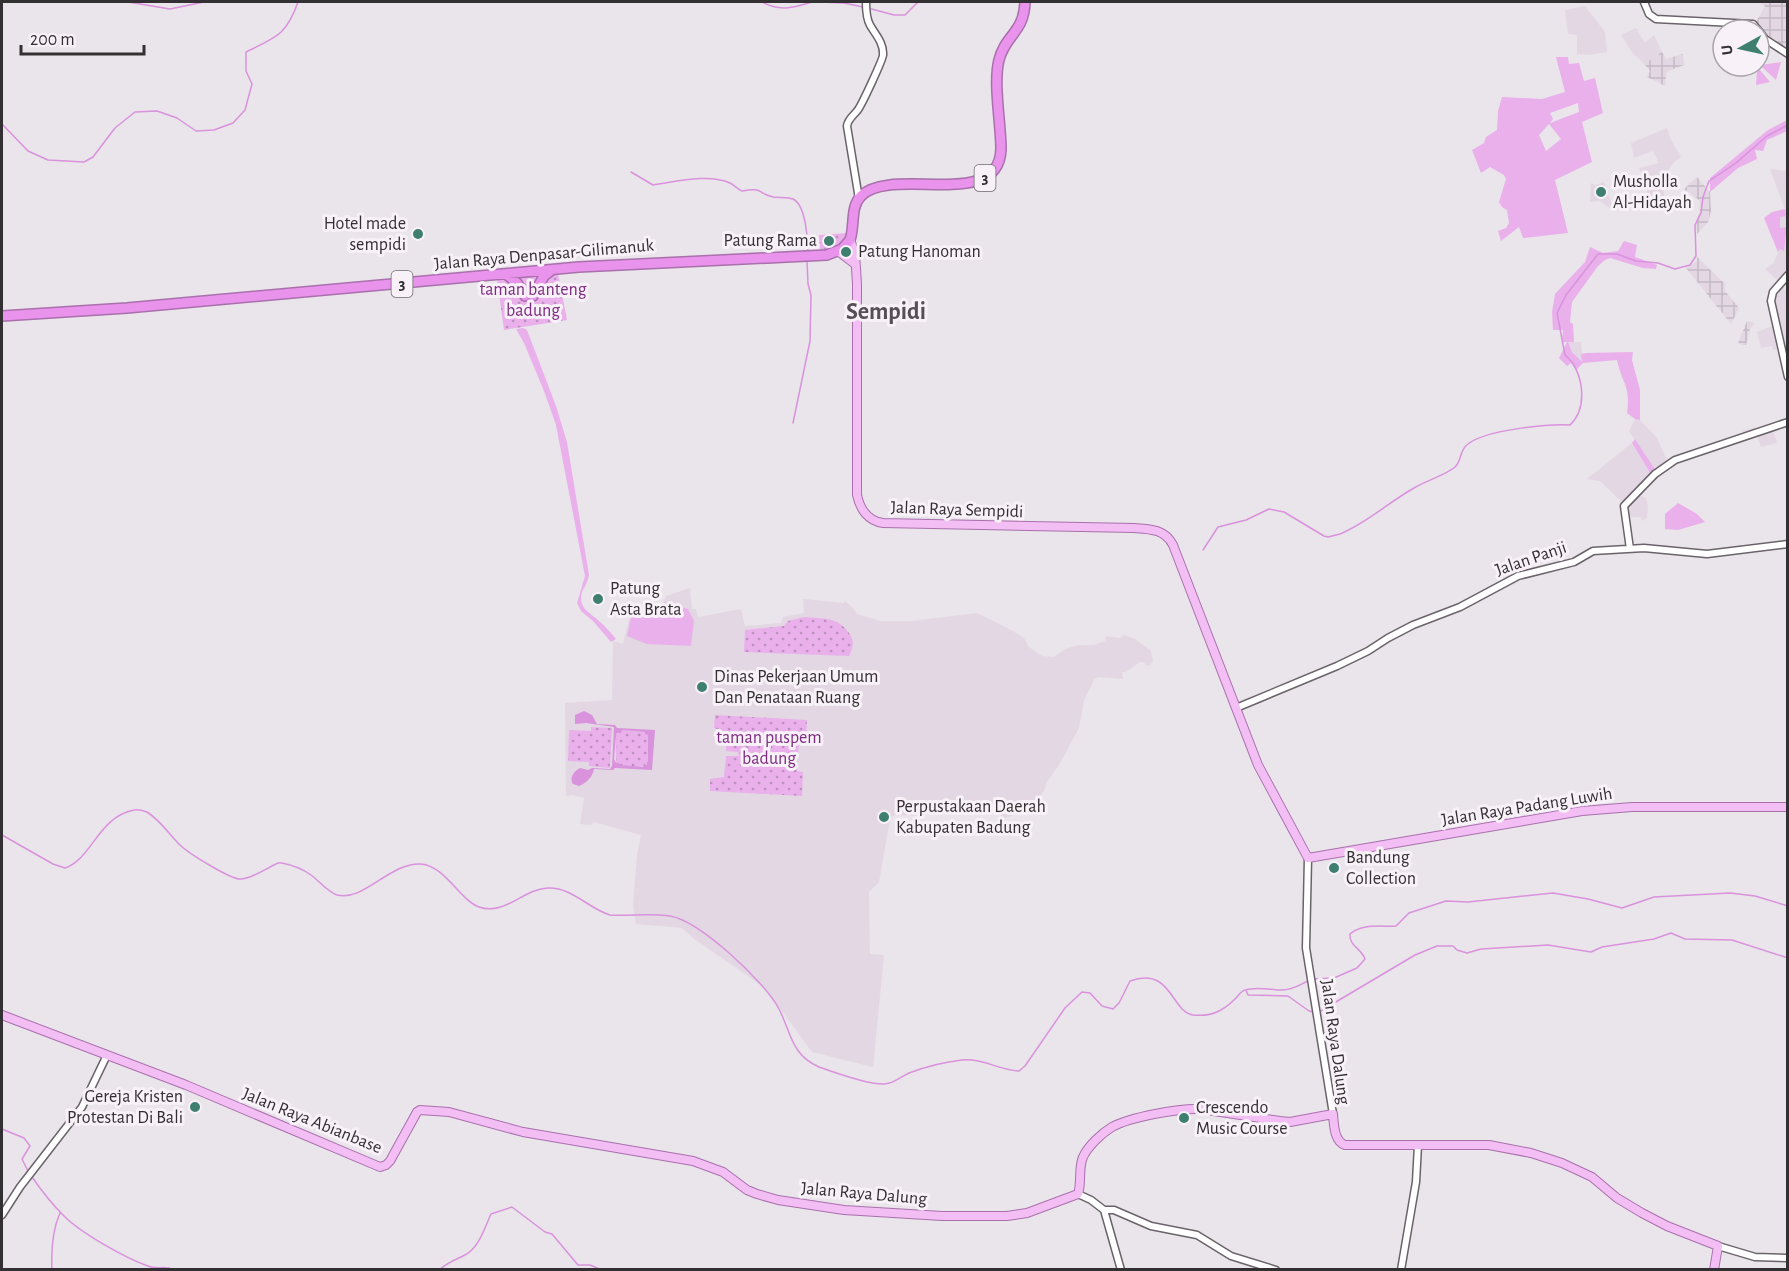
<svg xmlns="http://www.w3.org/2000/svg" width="1789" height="1271" font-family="'Alegreya Sans',sans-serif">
<defs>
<pattern id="industrial-grid" width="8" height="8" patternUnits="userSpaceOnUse" patternTransform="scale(1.5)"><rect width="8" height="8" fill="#e3d7e3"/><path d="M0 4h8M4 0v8" fill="none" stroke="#c3b9c3"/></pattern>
<pattern id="park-dots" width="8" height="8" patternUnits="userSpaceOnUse" patternTransform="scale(1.5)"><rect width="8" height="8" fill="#e9b0eb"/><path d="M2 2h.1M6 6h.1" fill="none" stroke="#bd90bf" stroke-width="1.8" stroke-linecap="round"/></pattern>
</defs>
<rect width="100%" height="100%" fill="#eae4eb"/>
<path fill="#e3d7e3" d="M1585,6L1605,32L1607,52L1589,55L1577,54V35L1568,34L1565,10Z
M1636,28L1645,43L1654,35L1662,52L1644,64L1632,52L1621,35Z
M1667,128L1671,140L1681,157L1674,162L1664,177V208L1654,211L1639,168L1659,163L1653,151L1634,158L1631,143Z
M1770,169L1787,171V227L1780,228V217L1787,215Z
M1604,182L1607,191L1615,212L1600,201L1590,202L1591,183L1595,185Z
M1787,234V276L1782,285L1787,293V351L1783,353L1781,349L1773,350L1772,346L1761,348L1757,332L1775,325L1773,296L1777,290L1773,285L1777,280L1765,269L1773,264L1780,249L1784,250Z
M1568,342H1581L1583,363L1572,352Z
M1635,419L1640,420L1657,438L1668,463L1656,471L1629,431Z
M1755,427L1756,432L1772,428L1777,443L1761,447L1756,432L1744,436L1743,431Z
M1632,443L1652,476L1636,494L1646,498L1648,506L1647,518L1642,521L1641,517H1627L1623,503L1600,481L1587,479Z
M690,588L692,609H696L698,617L741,609L745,626L781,623L783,617L804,613L803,599L844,603L845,601L852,607L857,614L880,621H912L977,613L1011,630L1024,638L1029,647L1042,656L1054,657L1065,649L1079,645H1094L1105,641L1106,636L1120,638L1124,635L1135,639L1151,651L1153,662L1148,666L1143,662H1140L1126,672H1122L1123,679L1098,677L1094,680L1084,700L1079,728L1059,765L1047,782L1044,791L1028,810L1005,818L993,811L973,812L963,808L931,802L925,806L924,816L894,815L890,819L879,882L869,892L870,954L884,955L873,1067L812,1052L765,988L693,938L682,928L636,924L633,905L637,855L641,835L594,822L591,825L580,824L584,798L572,795L566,796L565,703L612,700L613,641L623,644L631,611L642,615H647L663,602L666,596Z"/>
<path fill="url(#industrial-grid)" d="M1758,2H1787V54L1768,39L1755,24L1765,6Z
M1662,52L1666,59L1683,54L1684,65L1668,71L1666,74L1665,86L1647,77L1650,71L1644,64Z
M1697,177L1710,192L1711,211L1708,222L1697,234L1696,222L1700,211L1699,200L1684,189Z
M1697,257L1725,284V291L1739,308L1731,324L1686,268L1697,261Z
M1747,321L1755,323L1750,329L1746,345H1742L1738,343Z"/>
<path fill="#e9b0eb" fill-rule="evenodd" d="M1556,57H1568L1569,64L1579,63L1584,81L1595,78L1603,113L1582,122L1592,162L1555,180L1568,233L1523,238L1519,227L1501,241L1498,231L1506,228L1509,223L1507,210L1502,207L1499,202L1506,179L1504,175L1490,167L1481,173L1472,150L1484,143L1486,137L1497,130L1498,111L1502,97L1542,99L1565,92ZM1578,103L1579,112L1550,123L1553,119L1550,113ZM1549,124L1561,139L1546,151L1539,135Z
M1781,62L1776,80L1762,67L1759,69L1770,82L1756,85L1757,72L1753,66Z
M1787,120V131L1767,140L1763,151L1755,150L1757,159L1738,168L1710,192V178L1768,130Z
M1785,209L1787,216L1780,217V228L1787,227L1784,251L1780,249L1778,252L1764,218L1772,212Z
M1624,241L1637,245L1635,257L1657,265L1656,269L1643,268L1610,258L1605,260L1598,266L1572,302L1570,322L1573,324L1574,342H1568L1572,352L1582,362L1581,354L1586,353L1633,352L1632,360L1640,390V420L1635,419L1627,413C1631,385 1622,384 1617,360L1583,363L1576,370L1571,363L1567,366L1559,358L1567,342H1562L1563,330H1553L1552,312L1555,294L1585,262L1590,247L1603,253L1618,251Z
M523,328L527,330L556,406L567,442L589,575C587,586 581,590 581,598C581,610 592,614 599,621C605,626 611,633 616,639L611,642L593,621L581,611L577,603L585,576L556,425L544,391L524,343L516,329Z
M1635,439L1656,471L1652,476L1632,443Z
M1678,503L1697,514L1705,522L1678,530L1665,529V514Z
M665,602L688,609L694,621L691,646L647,644L627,636L632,613C650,619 652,614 665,602Z"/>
<path fill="url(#park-dots)" d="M848,233C845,246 835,248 824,252L820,249L819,235Z
M558,273L567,320L504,330L497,279Z
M804,617C823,619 837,616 849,633C855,641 853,648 849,656L744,652L745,630L784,626L788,621Z
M715,715L807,720L806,742H799L797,771L803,772L802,796L710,791V779L724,777L726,756H739L738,752L726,751L727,732L714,728Z
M591,727L612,728L610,768L589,766V762L568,761L569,730L591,731Z
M621,730L645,732L649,735L648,762C642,770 625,768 616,763V736Z"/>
<path fill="#d992dc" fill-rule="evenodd" d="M584,711L592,715L597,724L615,725L617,728L655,730L652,770L615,768L613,770L594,769C593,776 587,783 579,786L573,784C569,778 574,771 580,768L588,770L592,768L610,769L612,766L614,727L586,723L575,724V715ZM622,730L645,732V734L648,735V761L646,765H643V767L620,765L619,763H616L614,759L616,736L617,733H621Z"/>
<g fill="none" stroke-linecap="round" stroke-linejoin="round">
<path stroke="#d992dc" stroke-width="1.5" d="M128,2L170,9L204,2
M762,2C780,12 792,8 812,2
M820,2L844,3L863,7
M868,8L894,15H905L918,2
M2,124L28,151L48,160L84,162L93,157L115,128L135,112L157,111L177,118L196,131L214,130L233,123L245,110L252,84L246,71V52C276,37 286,36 298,2
M631,172L653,185C675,182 709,173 730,183C734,185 737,189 742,191C764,187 756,193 773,197C779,198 787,197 793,199C806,205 808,241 808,253
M793,423L810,341L811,295L808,284L807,261
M1203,550L1218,527L1246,520L1269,509L1284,512L1324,536L1328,537L1340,534C1367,523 1389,502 1414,488C1425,481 1446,475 1455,467C1462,461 1459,450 1468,444C1485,430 1547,424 1570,425C1589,407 1583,369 1565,355L1557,313L1566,295L1598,254H1617L1636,261L1658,263L1675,269L1690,265L1696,256L1695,225L1701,213L1703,197L1709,181L1736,163L1767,136L1788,125
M2,835L53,864L65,868C92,859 98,817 134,810C138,809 144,811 147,812C160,820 170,835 180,845C188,853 230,879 240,879C252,879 267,868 278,863H282C292,865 303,869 311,875C319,881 328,892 337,895C364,902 390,862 421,864C445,866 460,900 479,907C505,916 523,889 548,888C572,887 589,909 610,915C630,916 651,913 670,916C700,921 765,982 779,1009C791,1032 791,1055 819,1067C833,1072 871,1085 884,1084C894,1084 900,1077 909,1073C925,1067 944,1062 962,1060C982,1058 999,1070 1019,1071L1025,1066L1065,1008L1082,992L1090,993L1102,1006L1113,1009L1119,1003L1130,981C1172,966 1171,1012 1193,1015C1211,1017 1223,1011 1235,999C1238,996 1241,991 1245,990C1256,986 1271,990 1282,990C1293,990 1299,985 1308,981
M1312,979L1334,978L1357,968L1365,959C1361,948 1349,946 1350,934C1362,923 1381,927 1396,926L1409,913L1446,901L1468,902L1553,893L1588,899L1622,908L1654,897L1730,893L1755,896L1788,906
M1246,990L1248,995L1288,996L1309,1011L1314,1012
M1319,1012L1415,955L1437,946H1453L1457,950L1467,953L1481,949L1548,945L1591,952L1602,947L1654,939L1671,933L1685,939L1732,940L1788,958
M2,1129L24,1138L30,1146L22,1159L29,1173
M32,1177C41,1190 53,1205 64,1216C81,1233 125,1258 148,1266C157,1270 165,1265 174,1270
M52,1270C51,1250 52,1231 60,1213
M439,1270C448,1262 455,1260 465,1255C479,1248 485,1227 491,1214L512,1207L545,1232L552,1234L578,1265H590L602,1270"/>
<defs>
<path id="minor" d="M1644,2L1649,14L1656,19L1753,24L1758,30
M1759,31L1765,39L1788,54
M859,199L847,126C848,119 853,116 857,111C861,107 883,59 883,55C884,43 875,34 870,25C866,18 866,9 866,2
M1788,275L1773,292L1771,301L1788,377
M1630,549L1624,506L1655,474L1675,460L1788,422
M1236,708L1337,666L1368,651L1388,638L1413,625L1460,607L1518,576L1574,562L1593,551L1644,548L1707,554L1788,544
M1308,858L1306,948L1333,1114
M1078,1194L1091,1200L1104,1210L1121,1270
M1104,1210H1114L1151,1226L1197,1235L1231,1256L1276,1270
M2,1215L20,1187L82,1107L107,1055
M1718,1246L1755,1257L1788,1258
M1401,1270L1416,1182L1418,1145"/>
<path id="major" d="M850,240L855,253L857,284V495C860,509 868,521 883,523L1134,528C1150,529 1165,529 1173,545L1258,765L1308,858L1582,811L1632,807H1788
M838,251L855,264
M2,1015L186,1085L380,1167L386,1165L390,1161L417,1112L420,1110L449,1112L523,1132L693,1161L723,1172L747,1190L757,1194L778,1200L844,1210L942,1216H1007L1027,1213L1078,1194C1082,1182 1078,1169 1083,1157C1088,1146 1102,1133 1112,1127C1130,1117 1180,1108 1200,1109L1280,1121L1290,1122L1333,1114C1334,1125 1334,1141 1345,1145H1489L1531,1153L1562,1163L1592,1177L1617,1198L1642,1213L1667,1226L1718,1246L1714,1270"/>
<path id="highway" d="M506,274L517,283L525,296
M533,296L544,276L552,270
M2,316L127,308L579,267L827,255L842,249L850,240C855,226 850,207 861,196C892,165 999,212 1001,149C1001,124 993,83 999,60C1005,35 1024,33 1025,2"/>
</defs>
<use href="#minor" stroke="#6a646a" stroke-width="9"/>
<use href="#major" stroke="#a970ac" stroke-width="10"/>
<use href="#highway" stroke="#a970ac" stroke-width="12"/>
<use href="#minor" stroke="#fff" stroke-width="6"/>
<use href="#major" stroke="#f2bef4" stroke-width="8"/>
<use href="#highway" stroke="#e993ed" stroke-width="9"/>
</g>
<g fill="#3e7f6f" stroke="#f8f1f8" stroke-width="2">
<circle cx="1601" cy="192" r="6"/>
<circle cx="418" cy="234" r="6"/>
<circle cx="829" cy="241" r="6"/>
<circle cx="846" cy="252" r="6"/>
<circle cx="598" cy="599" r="6"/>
<circle cx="702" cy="687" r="6"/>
<circle cx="884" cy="817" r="6"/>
<circle cx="1334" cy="868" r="6"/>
<circle cx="195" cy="1107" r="6"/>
<circle cx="1184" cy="1118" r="6"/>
</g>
<g text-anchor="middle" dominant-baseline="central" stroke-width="6" stroke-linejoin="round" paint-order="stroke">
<g fill="#f8f1f8" stroke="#6d6a6d" stroke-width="1.5">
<rect x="974.5" y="165" width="21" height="26" rx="4.5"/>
<rect x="391.5" y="271" width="21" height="26" rx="4.5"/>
</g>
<g font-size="16" font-weight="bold" fill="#323032">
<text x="985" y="178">3</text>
<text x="402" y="284">3</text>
</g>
<g font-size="18" fill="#323032" stroke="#f8f1f8" text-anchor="start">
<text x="1613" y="182">Musholla<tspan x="1613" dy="21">Al-Hidayah</tspan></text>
<text x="406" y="224" text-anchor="end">Hotel made<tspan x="406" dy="21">sempidi</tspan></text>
<text x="817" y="241" text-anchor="end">Patung Rama</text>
<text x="858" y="252">Patung Hanoman</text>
<text x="610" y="589">Patung<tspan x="610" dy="21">Asta Brata</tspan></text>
<text x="714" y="677">Dinas Pekerjaan Umum<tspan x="714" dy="21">Dan Penataan Ruang</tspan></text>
<text x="896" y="807">Perpustakaan Daerah<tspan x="896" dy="21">Kabupaten Badung</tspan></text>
<text x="1346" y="858">Bandung<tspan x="1346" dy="21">Collection</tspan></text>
<text x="183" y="1097" text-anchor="end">Gereja Kristen<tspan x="183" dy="21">Protestan Di Bali</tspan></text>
<text x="1196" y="1108">Crescendo<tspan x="1196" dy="21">Music Course</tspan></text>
</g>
<g font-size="18" fill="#323032" stroke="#f8f1f8">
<text transform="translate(544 255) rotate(-5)">Jalan Raya Denpasar-Gilimanuk</text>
<text transform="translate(957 510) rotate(2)">Jalan Raya Sempidi</text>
<text transform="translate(1531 559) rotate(-19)">Jalan Panji</text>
<text transform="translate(1527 807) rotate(-9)">Jalan Raya Padang Luwih</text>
<text transform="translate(1335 1042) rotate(82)">Jalan Raya Dalung</text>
<text transform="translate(312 1121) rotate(22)">Jalan Raya Abianbase</text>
<text transform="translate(864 1194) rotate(5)">Jalan Raya Dalung</text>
</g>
<g font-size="18" fill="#7d2a82" stroke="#f8f1f8">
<text x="533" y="290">taman banteng<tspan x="533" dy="21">badung</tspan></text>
<text x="769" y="738">taman puspem<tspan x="769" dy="21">badung</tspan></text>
</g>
<g font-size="24" font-weight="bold" fill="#565056" stroke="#f8f1f8">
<text x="886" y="312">Sempidi</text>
</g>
</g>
<rect width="1789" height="1271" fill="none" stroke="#323032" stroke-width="6"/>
<g transform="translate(1741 48) rotate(262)"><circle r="28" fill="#f8f1f8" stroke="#a9a4a9" stroke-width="1.5"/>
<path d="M0-4.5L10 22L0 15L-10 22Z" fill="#3e7f6f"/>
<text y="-9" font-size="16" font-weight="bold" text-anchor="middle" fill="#323032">U</text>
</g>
<path d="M21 45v9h123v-9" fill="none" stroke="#323032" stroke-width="3"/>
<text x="30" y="45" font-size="18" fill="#323032" stroke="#f8f1f8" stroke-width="4.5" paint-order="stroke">200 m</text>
</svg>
